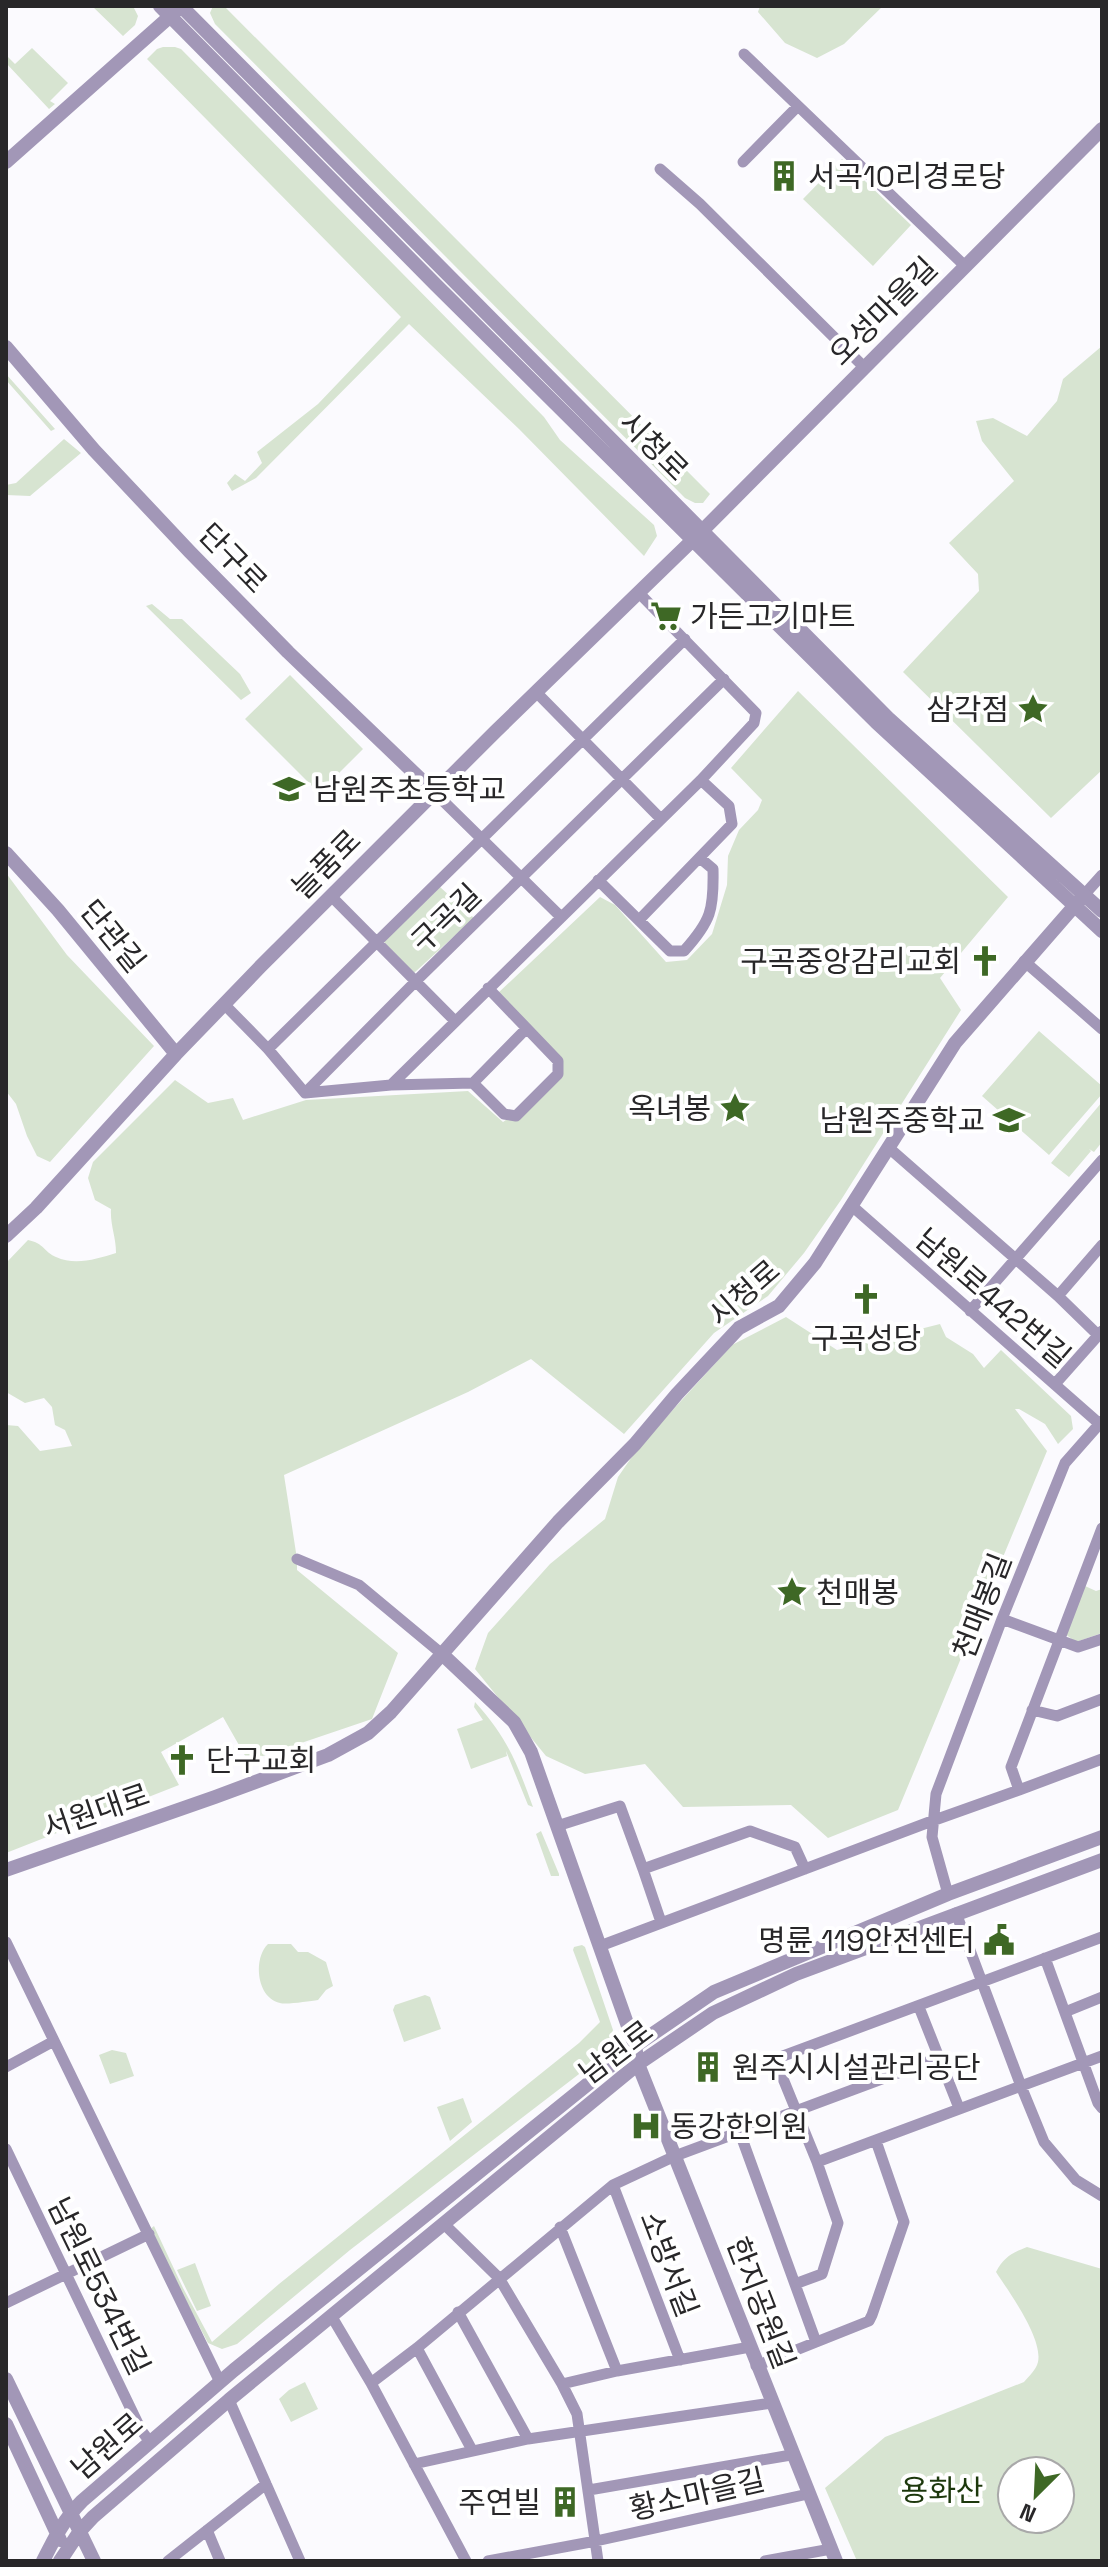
<svg xmlns="http://www.w3.org/2000/svg" width="1108" height="2567" font-family="'Space Grotesk','Noto Sans KR',sans-serif">
<rect width="100%" height="100%" fill="#fbfafe"/>
<path fill="#d7e4d1" fill-rule="evenodd" d="M92,6H133L138,16L135,25L123,36Z
M213,6H224L710,494L703,503H695L685,498L215,24L210,13Z
M760,6H883L844,44L817,58L785,43L758,12Z
M163,47H175L181,49L544,417L560,440L654,525L657,536L644,556L519,429L409,324L256,478L232,491L227,483L235,474L245,481L262,463L257,452L318,404L401,317L147,59L157,49Z
M32,48L68,83L50,101L55,104L49,109L6,63V55L15,64Z
M842,159L911,225L873,266L803,199Z
M1102,346V770L1051,818L903,672L979,591L978,574L949,543L1014,481L982,441L976,421L993,418L1027,436L1057,401L1063,379Z
M6,374L55,429L51,431L6,380Z
M64,439L81,453L30,496L6,495V485L16,483Z
M152,604L170,619H182L240,674L251,693L241,700L146,606Z
M290,675L363,749L319,793L245,719Z
M798,691L1008,897L940,978L961,1010L841,1200L804,1253L768,1296L714,1333L624,1434L531,1359L468,1392L284,1475L297,1559V1570L398,1653L372,1719L248,1761L223,1717L161,1752L179,1785L6,1853V1425L18,1426L40,1451L72,1446L65,1430L55,1425L52,1407L44,1398L25,1403L6,1392V1263L28,1240C44,1243 44,1252 56,1257C75,1266 97,1259 116,1253C116,1237 110,1225 111,1209L95,1200L88,1178L93,1162L175,1080L208,1103L233,1098L243,1120L306,1100L468,1091L503,1122L536,1100L559,1078L560,1057L497,994L600,897L615,905L666,962L687,960L712,934L727,885L728,856L739,830L758,810L762,800L731,768Z
M6,873L67,955L154,1046L50,1162L37,1156L27,1136L16,1104L6,1091Z
M440,887L474,918L414,973L384,942Z
M1039,1031L1102,1086V1094L1049,1155L982,1096Z
M1102,1102V1142L1094,1152L1089,1149L1091,1151L1069,1177L1051,1163Z
M786,1317L837,1350L940,1324L946,1337L973,1354L984,1368L1001,1350L1071,1416L1073,1429L1058,1444L1045,1424L1019,1409H1015L1047,1451L898,1810L828,1838L791,1805L683,1807L645,1764L585,1774L546,1756L475,1669L488,1633L550,1564L605,1519L618,1477L638,1448L732,1345Z
M1085,1586L1096,1591L1102,1589V1633L1076,1642L1065,1634Z
M475,1702C507,1737 517,1763 533,1807L528,1805L506,1751L507,1756L471,1769L457,1729L483,1720L474,1707Z
M541,1831L559,1874V1876H551L536,1834Z
M268,1944H291L298,1952H308L326,1962L333,1986L326,1990L318,2000C310,2001 286,2005 280,2003C256,1998 253,1958 268,1944Z
M582,1945L585,1947L613,2030L607,2049L583,2071L350,2250L237,2344L222,2349L208,2343L149,2230L154,2226L183,2288L212,2342L279,2284L579,2043L600,2022L573,1950L574,1947Z
M425,1995L430,1997L441,2029L404,2042L393,2010L395,2005Z
M112,2050L126,2053L134,2076L110,2084L99,2055Z
M463,2098L472,2122L450,2141L437,2107Z
M1027,2247L1102,2269V2561H857L825,2488L885,2437L1024,2382C1029,2376 1036,2370 1038,2362C1043,2338 1009,2292 996,2272C1004,2257 1012,2253 1027,2247ZM1012,2471H1060V2519H1012Z
M195,2263L211,2306L197,2311L177,2270Z
M305,2382L318,2409L291,2422L279,2399L289,2390Z"/>
<g fill="none" stroke-linecap="round" stroke-linejoin="round">
<path stroke="#a297b7" stroke-width="11" d="M744,54L965,266
M743,162L798,106
M660,169L700,204L864,367
M537,693L660,818
M435,793L560,916
M598,880L670,951H684C711,921 714,910 713,869L700,858
M1084,895L1102,875
M331,896L455,1021
M639,920L732,824L729,806L701,780
M1024,961L1102,1029
M224,1004L268,1049L305,1093L391,1085L473,1083L526,1029
M268,1049L685,639
M473,1083L504,1114L516,1116L558,1074V1061L488,988
M391,1085L701,780L754,723L756,713L639,593
M305,1093L415,982L724,679
M889,1148L1058,1296L1098,1335
M852,1206L1102,1426
M1058,1296L1102,1245
M970,1311L1102,1160
M1055,1384L1102,1331
M1102,1528L1011,1767L1019,1790L1102,1759
M297,1559L359,1585L442,1654
M1002,1619L1078,1647L1102,1639
M1032,1710L1057,1716L1102,1699
M557,1826L620,1806L643,1869
M948,1894L932,1837L936,1794L1002,1619L1065,1463L1102,1421
M956,1913L1021,2086L1044,2142L1076,2180L1102,2196
M661,1922L643,1869L750,1831L795,1847L805,1869
M6,1942L220,2382
M600,1946L932,1821L1019,1790
M1045,1958L1098,2103L1102,2108
M919,2007L959,2108
M1065,2012L1102,1997
M6,2067L54,2041
M740,2133L816,2342
M6,2149L141,2430L150,2442
M817,2162L1102,2056
M613,2185L680,2360
M444,2224L499,2278L562,2384L577,2414L598,2561
M560,2227L617,2371
M795,2284L822,2274L838,2223L817,2162L775,2059L1102,1937
M6,2303L149,2234
M458,2312L528,2439
M332,2317L371,2383L466,2561
M417,2348L472,2450
M756,2366L869,2321L872,2315L904,2222L876,2141
M371,2383L417,2348L613,2185L675,2156L938,2058
M562,2384L617,2371L750,2347
M229,2400L300,2561
M414,2464L528,2439L772,2403
M589,2490L791,2455
M207,2530L220,2561
M168,2561L266,2484
M488,2561L596,2541L808,2494
M765,2561L831,2549"/>
<path stroke="#a297b7" stroke-width="14" d="M160,6L436,285L876,722L1102,931
M181,6L888,718L1102,911
M6,162L175,12
M6,347L94,450L190,552L288,652L435,793
M6,853L58,910L176,1054
M6,1236L36,1208L176,1054L259,968L496,731L702,531L1102,129
M442,1654L514,1722L531,1752L635,2046L638,2064L836,2561
M6,1870L215,1797L328,1755L368,1733L391,1712L558,1522L635,1444L677,1394L739,1328L779,1306L815,1263L955,1043L1084,895
M6,2379L94,2561
M6,2424L60,2540
M43,2561C54,2539 64,2519 82,2501L234,2370L635,2046L714,1992L948,1894L1102,1837
M60,2561L80,2531L93,2517L229,2400L638,2064L713,2013L796,1974L1102,1860"/>
</g>
<defs>
<symbol id="building-bare" viewBox="-9 -9 18 18"><path d="M-4-6H4V6H1V3H-1V6H-4ZM-2.5-4.3h1.7v1.8h-1.7ZM.8-4.3h1.7v1.8H.8ZM-2.5-1h1.7V.8h-1.7ZM.8-1h1.7V.8H.8Z" fill="#3e6825" stroke="#fff" stroke-width="2.5" paint-order="stroke"/></symbol>
<symbol id="supermarket-bare" viewBox="-9 -9 18 18"><path d="M-6-5.5h2.5l.6 2H6L4.5 2H-2.5L-4.4-4H-6ZM-1.5 3.2a1.3 1.3 0 1 0 .1 0ZM3 3.2a1.3 1.3 0 1 0 .1 0Z" fill="#3e6825" stroke="#fff" stroke-width="2.5" paint-order="stroke"/></symbol>
<symbol id="sight-bare" viewBox="-9 -9 18 18"><path d="M0-6L1.8-2.2L6-1.7L2.9 1.2L3.7 5.4L0 3.3L-3.7 5.4L-2.9 1.2L-6-1.7L-1.8-2.2Z" fill="#3e6825" stroke="#fff" stroke-width="2.5" paint-order="stroke"/></symbol>
<symbol id="school-bare" viewBox="-9 -9 18 18"><path d="M0-5L7-2L0 1L-7-2ZM-4 1L0 2.5L4 1V4Q0 6-4 4Z" fill="#3e6825" stroke="#fff" stroke-width="2.5" paint-order="stroke"/></symbol>
<symbol id="church-bare" viewBox="-9 -9 18 18"><path d="M-1.2-6h2.4v3.5h3.3v2.4h-3.3V6h-2.4V-.1h-3.3v-2.4h3.3Z" fill="#3e6825" stroke="#fff" stroke-width="2.5" paint-order="stroke"/></symbol>
<symbol id="civic-bare" viewBox="-9 -9 18 18"><path d="M-.6-6.5H3V-4.5H.6V-3L4-1V1h2V6H-6V1h2V-1L-.6-3ZM-1.2 2.5V6h2.4V2.5Z" fill="#3e6825" stroke="#fff" stroke-width="2.5" paint-order="stroke"/></symbol>
<symbol id="hospital-bare" viewBox="-9 -9 18 18"><path d="M-5-5h3v3.5h4V-5h3V5h-3V1.5h-4V5h-3Z" fill="#3e6825" stroke="#fff" stroke-width="2.5" paint-order="stroke"/></symbol>
</defs>
<g fill-rule="evenodd">
<use href="#building-bare" x="762" y="154" width="44" height="44"/>
<use href="#supermarket-bare" x="644" y="594" width="44" height="44"/>
<use href="#sight-bare" x="1011" y="687" width="44" height="44"/>
<use href="#school-bare" x="267" y="767" width="44" height="44"/>
<use href="#church-bare" x="963" y="939" width="44" height="44"/>
<use href="#sight-bare" x="713" y="1086" width="44" height="44"/>
<use href="#school-bare" x="987" y="1098" width="44" height="44"/>
<use href="#church-bare" x="844" y="1277" width="44" height="44"/>
<use href="#sight-bare" x="770" y="1570" width="44" height="44"/>
<use href="#church-bare" x="160" y="1738" width="44" height="44"/>
<use href="#civic-bare" x="977" y="1918" width="44" height="44"/>
<use href="#building-bare" x="686" y="2045" width="44" height="44"/>
<use href="#hospital-bare" x="624" y="2104" width="44" height="44"/>
<use href="#building-bare" x="543" y="2480" width="44" height="44"/>
</g>
<g text-anchor="middle" dominant-baseline="central" stroke-width="8" stroke-linejoin="round" paint-order="stroke">
<g font-size="30" fill="#282729" stroke="#fff" text-anchor="start">
<text x="808" y="176">서곡10리경로당</text>
<text x="690" y="616">가든고기마트</text>
<text x="1009" y="709" text-anchor="end">삼각점</text>
<text x="313" y="789">남원주초등학교</text>
<text x="961" y="961" text-anchor="end">구곡중앙감리교회</text>
<text x="711" y="1108" text-anchor="end">옥녀봉</text>
<text x="985" y="1120" text-anchor="end">남원주중학교</text>
<text x="866" y="1338" text-anchor="middle">구곡성당</text>
<text x="816" y="1592">천매봉</text>
<text x="206" y="1760">단구교회</text>
<text x="975" y="1940" text-anchor="end">명륜 119안전센터</text>
<text x="732" y="2067">원주시시설관리공단</text>
<text x="670" y="2126">동강한의원</text>
<text x="541" y="2502" text-anchor="end">주연빌</text>
</g>
<g font-size="30" fill="#282729" stroke="#fff">
<text transform="translate(883 311) rotate(-45)">오성마을길</text>
<text transform="translate(654 446) rotate(45)">시청로</text>
<text transform="translate(233 558) rotate(46)">단구로</text>
<text transform="translate(326 864) rotate(-45)">늘품로</text>
<text transform="translate(446 918) rotate(-44)">구곡길</text>
<text transform="translate(113 936) rotate(51)">단관길</text>
<text transform="translate(744 1293) rotate(-41)">시청로</text>
<text transform="translate(993 1298) rotate(41)">남원로442번길</text>
<text transform="translate(982 1606) rotate(-69)">천매봉길</text>
<text transform="translate(96 1811) rotate(-19)">서원대로</text>
<text transform="translate(616 2052) rotate(-37)">남원로</text>
<text transform="translate(669 2264) rotate(69)">소방서길</text>
<text transform="translate(99 2286) rotate(64)">남원로534번길</text>
<text transform="translate(761 2303) rotate(69)">한지공원길</text>
<text transform="translate(107 2446) rotate(-41)">남원로</text>
<text transform="translate(697 2494) rotate(-13)">황소마을길</text>
</g>
<g font-size="30" fill="#1d380d" stroke="#fff">
<text x="942" y="2490">용화산</text>
</g>
</g>
<rect width="1108" height="2567" fill="none" stroke="#282729" stroke-width="16"/>
<g transform="translate(1036 2495) rotate(204)"><circle r="38" fill="#ffffff" stroke="#a9a9a9" stroke-width="2"/>
<path d="M0-6L14 30L0 20L-14 30Z" fill="#3e6825"/>
<text y="-12" font-size="22" font-weight="bold" text-anchor="middle" fill="#282729">N</text>
</g>
</svg>
